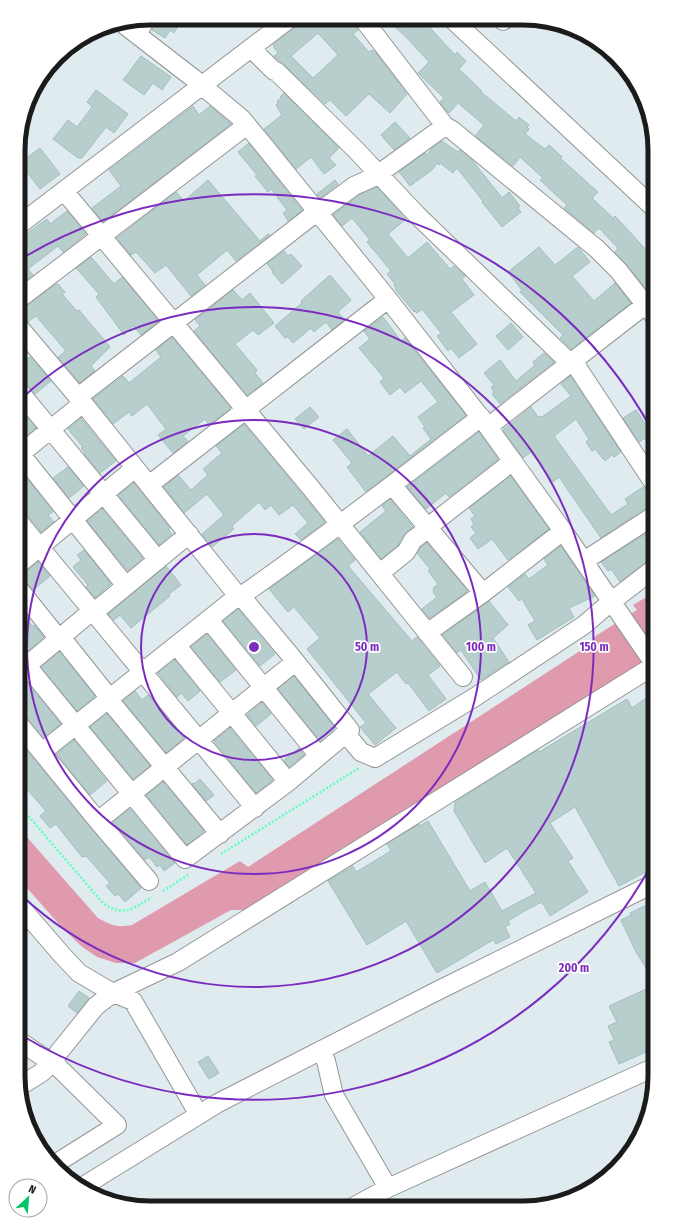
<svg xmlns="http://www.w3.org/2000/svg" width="673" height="1226" font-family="'Fira Sans Condensed',sans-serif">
<rect width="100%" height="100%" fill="#dfebee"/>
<path fill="#e09aad" d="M655,592V656L246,910H231L135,963H116L97,957L81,946L58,923L18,878V827L98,918C111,925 117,928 132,925L240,861L248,867L586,647L597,635L637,610L633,605Z"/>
<path fill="#b8cecd" stroke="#a0c0bf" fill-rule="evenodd" d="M156,18H183L174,33L170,30L165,38L152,30L155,24Z
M300,19H353L354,25L358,30L353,34L369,52L372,50L376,53L407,94L390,113L369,94L346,116L330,100L325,104L283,64L274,56L278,53L273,46H274L273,45L295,27ZM318,33L338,55L313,78L291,56Z
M400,20H423L455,55L457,52L466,61L459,69L482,91L481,92L516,121L519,117L529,125L527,127L529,129L525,134L545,149L549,145L562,157L560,158L598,192L592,198L613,218L615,216L650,254L655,250V288L647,290L626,264L615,252L618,248L599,228L594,233L564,208L567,205L540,180L543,178L520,157L513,166L475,136L484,125L458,103L449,113L445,109L440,102L444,98L418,73L429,62L406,37L394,26Z
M141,56L171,77L162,90L153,83L144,95L123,80Z
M96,90L128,114L114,133L106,127L82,158H78L53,139L68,120L77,127L92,107L87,102Z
M284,93L339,148L329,158L336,165L324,174L311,157L296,169L264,129L282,115L276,105L278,103L277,101L281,98L280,97Z
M193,106L199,115L210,106L231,124L103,222L92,208L121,186L109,170Z
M395,122L410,138L394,150L381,135Z
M442,141L458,152L460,150L472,160L502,198L509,192L520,206L518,208L521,212L502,227L482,202L483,201L457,168L453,173L440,163L439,165L437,163L432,170L410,186L399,172L425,153L427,155L432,148Z
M249,143L302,210L288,221L283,213L287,210L271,189L268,192L255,176L257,175L238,152Z
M40,148L60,174L40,189L20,163Z
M208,180L260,241L268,234L270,235L236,261L227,250L197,275L205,285L191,296L166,265L155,273L136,252L131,255L117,238L176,192L184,201Z
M335,180L338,184L320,198L317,194Z
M377,187L406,219L388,234L408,258L427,242L450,269L454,266L465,276L462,279L474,295L451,312L477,344L459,358L451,348L448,351L437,336L441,333L422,309L417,313L415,311L414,312L395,289L396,288L394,285L395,284L387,274L391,271L367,242L370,240L352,218L342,226L333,215L359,195Z
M67,211L86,234L63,252L58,246L28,269L33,275L19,286V239L47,219L50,224Z
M539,247L555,265L578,247L590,262L572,276L594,301L615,283L631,303L571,349L560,338L563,335L520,292L522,290L508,272Z
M284,251L288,256L291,254L302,266L282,284L272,272L273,271L267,264Z
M91,257L114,284L122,277L159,321L141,335L133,326L124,335L96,297L99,294L76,268Z
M330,275L351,300L338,312L344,320L332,330L326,322L314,332L311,328L293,343L288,337L285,338L275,326L302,303L301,301Z
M56,284H58L65,292L62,294L77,311L79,310L110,347L91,366L95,371L80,383L58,357L66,351L36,316L28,322L19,312V309L25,307Z
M233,290L242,300L250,293L274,323L258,335L253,330L235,344L257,370L255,373L263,383L247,395L194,331L200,326L195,320Z
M383,317L401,341L405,338L466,415L366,492L347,467L352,463L333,440L347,429L368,456L393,436L410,456L431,439L423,428L425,427L418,417L438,402L421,381L405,393L400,387L390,395L380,382L384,378L359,348L370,339L364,331Z
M511,323L523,337L508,350L496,336Z
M172,337L231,408L209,425L205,419L183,436L188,441L173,453L158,435L166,429L147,404L132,416L129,412L113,424L93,399L123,376L129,383L161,357L156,350Z
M544,353L554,362L500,404L492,394L494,392L491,387L494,385L484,373L500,360L516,381L535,365L533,362Z
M30,357L51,381L35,394L27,384L23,381H19V366Z
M570,376L621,452L614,457L612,455L605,461L604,459H603L595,449L592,451L586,442L589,439L576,419L554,436L611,515L628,504L625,499L643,487L655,500V505L649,506L601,538L559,477L553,482L531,452L523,458L503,430L531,407L538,417L541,416L542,417L571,396L561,384Z
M19,407L36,428L19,442Z
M310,407L319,417L304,429L295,419Z
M636,410L652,434L639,442L623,418Z
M81,418L116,461L100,473L84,454L85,453L81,448L83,447L68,429Z
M244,424L325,522L301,540L295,534L308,523L293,505L279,515L271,505L265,510L259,502L232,526L234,529L212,547L202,534L224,515L207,494L184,513L164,487L178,475L191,490L208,475L203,469L222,453L216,446Z
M479,432L498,459L449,497L446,493L426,509L407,487Z
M68,467L84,486L69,498L53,478Z
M19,468L53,512L48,515L54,522L41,532L19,505Z
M511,476L549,529L508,560L492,539L478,549L470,538L476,533L471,527L474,524L471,519L475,516L469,508Z
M134,483L170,528L169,530L172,534L159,545L118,495Z
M390,499L413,527L404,534L398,545L381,559L360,532L386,511L382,506Z
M102,509L143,558L128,571L87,521Z
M655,528V557L649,560L620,582L611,569L608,571L601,562Z
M338,539L355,560L348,566L412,641L417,637L440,666L428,675L446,699L429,711L408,683L406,684L397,672L368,694L396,728L375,745L360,727L366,723L307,649L320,638L294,607L288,612L269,589Z
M427,543L468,591L429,618L422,609L437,597L433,592L434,590L433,588L438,584L428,571L430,569L417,553L421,547Z
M561,546L595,596L569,608L574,617L537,640L528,625L535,621L522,599L519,601L508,587L525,574L529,579L548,565L544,559Z
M84,550L111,584L95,598L86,587L88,585L73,567L81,560L77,555Z
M38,562L50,576L33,590L27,582L23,579H19V574L25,572Z
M166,566L181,585L169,594L170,596L131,628L120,615L114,620L108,614Z
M489,601L508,625L493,638L509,662L481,680L461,650L457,653L443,635Z
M19,609L32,626L34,625L44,637L28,651L22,645H18Z
M238,609L275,654L260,666L223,621Z
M207,634L236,670L220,682L191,647Z
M59,652L95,696L77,711L41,667Z
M175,660L200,691L188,701L181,693L177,697L158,673Z
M294,676L335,728L320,741L278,689Z
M25,680L61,724L43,737L26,716L22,713H18V682Z
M135,691L142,700L148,695L184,738L166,753L123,701Z
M655,692V721L645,728L655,745V867L619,886L575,807L550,823L573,858L568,861L588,892L550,916L542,902L528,909L508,921L510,924L505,927L510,937L496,944L493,940L437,973L406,921L367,945L328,881L353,866L356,872L391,851L387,844L419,824L420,826L428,821L470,891L485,882L502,911L536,893L507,848L485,863L454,811L455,802L538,750L539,752L627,699L632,708Z
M262,702L271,714L256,726L247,715Z
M107,714L150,766L133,779L90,727Z
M230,728L273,780L256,793L214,741Z
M18,740L141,888L125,902L118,894L115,896L106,886L110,883L86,856L82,857L56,824L50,828L40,816L46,811L25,787L24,788L18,781Z
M74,740L107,781L90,795L57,754Z
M299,748L304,755L289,767L284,760Z
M200,779L214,795L206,801L192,784L193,783L194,784Z
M163,782L204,831L187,845L146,795Z
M130,809L175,863L164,871L160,865L157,867L149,857L145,860L113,822Z
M655,901V983L635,950L621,920L631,915L630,913Z
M655,985V1048L619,1064L609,1042L614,1040L608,1026L617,1022L609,1006Z
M79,991L89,998L77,1013L68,1006Z
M208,1056L219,1073L209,1079L198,1062Z"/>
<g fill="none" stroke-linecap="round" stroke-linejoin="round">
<defs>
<path id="street" d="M363,19L445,126L452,130L597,249L618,270L655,317
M453,20L655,209
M503,20V21
M122,23L193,78L242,119L265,147L388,299L488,427L563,531L655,665
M137,34L146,19
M251,48L274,71H276L356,150L417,215L570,363
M64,191L311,488L463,677
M319,212L354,186L374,177L384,170L445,126
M19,225L289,19
M19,299L247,125
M19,327L83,403L238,596
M573,361L655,485
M19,391L158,560
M78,397L318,211
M488,427L654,298
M19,452L126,586L189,534
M19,455L83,403
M149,485L388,299
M392,485L483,593
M19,522L255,808
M428,527L513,461
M584,561L655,515
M19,564L135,468
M380,573L406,552L413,540L429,528
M19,589L59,639
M93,613L126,586
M209,620L319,756
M427,633L483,593L563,531
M61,637L104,691L109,700L220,834
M177,646L288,782
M18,655L185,859L288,782L350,730L291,656L241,596
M19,672L92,611
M18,723L98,821L149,881
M342,736L351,740L361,752L375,758L475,697L584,625L612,601L655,568
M42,752L238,596H241C323,539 401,478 481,417
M98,821L295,662
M18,904L62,955L79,973L113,993L133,1001L199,1115
M18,1040L40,1055L53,1062L117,1125L55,1164
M321,1050L326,1061L334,1095L388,1188
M20,1086L41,1073L53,1062L59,1052L96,1006L113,993L178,962L655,665
M82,1187L218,1103L433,993L655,883
M353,1207L388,1188L655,1067"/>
</defs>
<use href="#street" stroke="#959595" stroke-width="20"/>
<path stroke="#5fffc1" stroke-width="2.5" stroke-dasharray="2 2" stroke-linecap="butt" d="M18,804L102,902C122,918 133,909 152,897
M221,854L359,768
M163,891L188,875"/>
<use href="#street" stroke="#fff" stroke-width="18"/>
</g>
<g fill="none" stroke="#7b2cbf" stroke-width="2">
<circle cx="254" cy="647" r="113"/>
<circle cx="254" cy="647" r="227"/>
<path d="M20 400A340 340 0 1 1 20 894"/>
<path d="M654 860A453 453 0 0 1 21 1035M21 259A453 453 0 0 1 654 434"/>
</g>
<path d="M0 0H673V1226H0ZM150 25H523A125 125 0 0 1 648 150V1076A125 125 0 0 1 523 1201H150A125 125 0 0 1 25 1076V150A125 125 0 0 1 150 25Z" fill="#fff" fill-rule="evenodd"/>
<path fill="none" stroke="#1b1b1b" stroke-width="5" d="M150 25H523A125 125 0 0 1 648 150V1076A125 125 0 0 1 523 1201H150A125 125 0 0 1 25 1076V150A125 125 0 0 1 150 25Z"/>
<circle cx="254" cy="647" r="6" fill="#7b2cbf" stroke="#fff" stroke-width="2"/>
<g font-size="12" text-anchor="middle" font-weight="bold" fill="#7b2cbf" stroke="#fff" stroke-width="3.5" stroke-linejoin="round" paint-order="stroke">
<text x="367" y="651">50 m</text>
<text x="481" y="651">100 m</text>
<text x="594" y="651">150 m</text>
<text x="574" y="972">200 m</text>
</g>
<g transform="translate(28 1198) rotate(26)"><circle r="19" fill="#ffffff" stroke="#a4a4a4"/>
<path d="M0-3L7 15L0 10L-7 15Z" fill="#00c665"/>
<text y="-6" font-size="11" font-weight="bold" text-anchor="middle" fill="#1b1b1b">N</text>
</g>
</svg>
